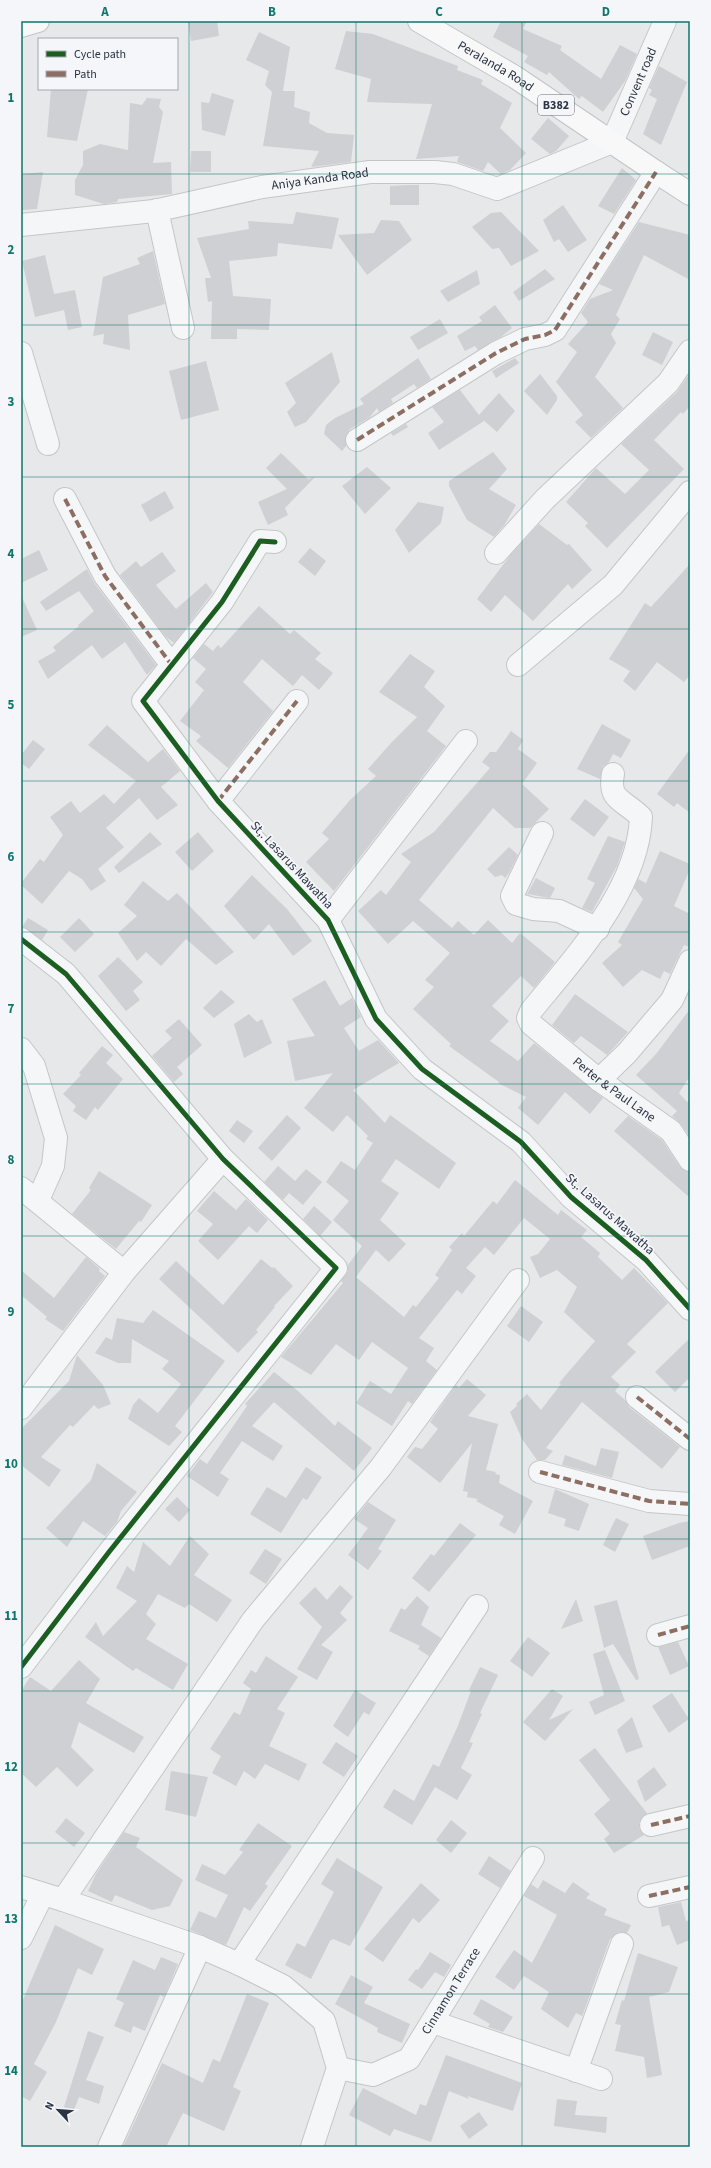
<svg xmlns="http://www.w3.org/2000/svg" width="711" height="2168" font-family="'Source Sans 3',sans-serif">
<rect width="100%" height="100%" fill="#e6e8ea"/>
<path fill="#ced0d3" d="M188,21H217L219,36L191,41Z
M501,21H527L523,29L562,46L560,50L601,79L620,45L637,54L625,81L603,112L582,96L579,99L549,72L547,75L524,62L528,56L493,37Z
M346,31L373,34L458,66L457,70L483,80L481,84L512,103L500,128L526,153L510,170L501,174L488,162L483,171L457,162L459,156L416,159L432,104L367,102L371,79L335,69Z
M259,32L290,47L283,91H295L294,107L310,112L309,123L327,133L354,135L351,162L311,167L319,151L263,146L272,92L265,85L269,71L246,60Z
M659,66L687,82L661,145L643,134L657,99L649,95L652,90L649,88Z
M51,89H88L77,141L47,137Z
M212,93L234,100L225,136L202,130L201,102L209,103Z
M147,98L161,99L159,107L163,112L153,163L171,162L172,194L118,199L117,202L104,204L75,195V180L83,165V151L100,144L128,150L130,103L142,105Z
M548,118L569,136L556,151L550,154L531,139Z
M191,151H211V172H190Z
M622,168L636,180L614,214L598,206Z
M43,172L37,209L21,210V174Z
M408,185H419V205H390V186Z
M563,205L587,240L568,252L559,239L554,242L543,220Z
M296,212L339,218L332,249L278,243L277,256L229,261L233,296L271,299L269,330L237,329V339H211L212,301L208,302L205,278H211L197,238L249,229L248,221L293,224Z
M501,212L539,251L511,266L499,248L492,249L472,227L491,213Z
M381,220L399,221L412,240L367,275L338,235L374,233Z
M639,222L690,235V280L644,255L616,315L620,319L611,334L616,343L595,377L623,408L591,438L575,422L583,415L556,382L577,352L568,344L588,322L581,313L590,299L613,290L599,284Z
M153,251L165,304L128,315L130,350L103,344L104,334L93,336L103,277L140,264L137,258Z
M45,255L54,294L75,290L82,327L68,330L64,310L35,317L22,261Z
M545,269L555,279L519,301L513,292Z
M477,270L480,284L448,302L440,291Z
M495,305L512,328L501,337L478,350L475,346L465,351L457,336L482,321L479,317Z
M440,319L448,333L418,350L410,337Z
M653,332L673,342L662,365L642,355Z
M332,352L340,382L306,422L295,427L287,412L296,403L285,383Z
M418,358L431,379L417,388L414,384L391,399L393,403L379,412L377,408L369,418L350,429L346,435V446L342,451L324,434L326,425L335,418L364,404L360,399Z
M515,358L519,363L496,378L492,371Z
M206,361L219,410L181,420L169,371Z
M690,373V406L683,414L681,412L654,440L684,469L607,548L585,526L588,523L566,502L596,468L625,494L649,470L621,444L677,392Z
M540,374L557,396V400L547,415L524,391Z
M460,390L479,415L499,393L515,411L497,432L482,419L484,421L439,450L428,433L444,422L432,407Z
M406,424L408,427L393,436L391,433Z
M493,452L507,469L489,489L516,505L505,524L494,537L467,520L449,486V481Z
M281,453L308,479L315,477L285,508L288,515L268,525L258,502L287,489L266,468Z
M367,467L391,488L365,514L342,486Z
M165,491L174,508L150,522L141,505Z
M418,502L444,507L441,523L409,553L395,530Z
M539,524L567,545L569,544L592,570L572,589L568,584L533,621L505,595L491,612L477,599L512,553Z
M310,548L326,561L315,576L298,562Z
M39,550L48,570L21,583V559Z
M162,552L176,571L156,585L176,609L206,583L213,592L174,643L166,637L120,575L136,561L141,567Z
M690,564V675L684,682L657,662L635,691L623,681L630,671L609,659L645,603L651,607Z
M87,569L95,584L156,665L147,675L125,642L102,659L92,645L48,679L38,661L56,651L53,647L79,626L78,625L94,611L79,591L46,611L40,602Z
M21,595L37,630L21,637Z
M259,606L290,634L294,630L321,653L315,659L333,673L319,690L302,675L293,686L262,659L243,682L273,711L228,768L196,741L201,736L180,721L204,690L195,682L206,669L193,658L204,644L213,651L218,645L221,648Z
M410,654L435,671L424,687L445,706L427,731L446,746L334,891L306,862L329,839L322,833L350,800L376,776L368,769L391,743L417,717L379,692Z
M602,724L631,740L621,758L613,754L609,762L603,766L600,779L577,769Z
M107,725L148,762L163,749L180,771L161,787L178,805L157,820L139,798L106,828L124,847L98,869L106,881L91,891L82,879L69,871L42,904L21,885V883L40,859L44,862L63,835L50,817L71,801L80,813L104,794L114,804L136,781L88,745Z
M511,731L523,740L518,749L537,763L522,784L549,809L530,828H515L493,808L419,900L452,928L458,921L474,935L488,920L512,943L520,933L555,962L534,988L521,976L492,1006L509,1021L490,1041L518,1061L534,1043L603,1098L590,1114L565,1092L538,1125L518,1108L526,1097L498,1083L499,1082L449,1046L451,1044L413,1009L434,987L425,980L450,953L413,921L388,944L358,911L381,890L386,895L411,862L401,854L434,832L490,768L482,762L490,752H496Z
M33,740L45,749L29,769L21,763V755Z
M690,749V813L677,803L674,807L657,794Z
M585,799L609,817L594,837L570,819Z
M150,832L162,844L119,873L114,867Z
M198,832L214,851L192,871L175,852Z
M608,836L625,842L617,866L592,912L582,908L595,883L587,879Z
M509,847L518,855L509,873L505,878L502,875L495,877L487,869Z
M660,851L690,864V869L674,906L690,914V947L684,945L670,974L664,971L660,979L642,970L623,987L602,963L622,945L618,942L643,899L634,888L638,879L646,883Z
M252,875L287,909L312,941L293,956L269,924L254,940L224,906Z
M536,878L555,888L550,898L527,894Z
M143,881L168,901L177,893L234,952L216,965L186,939L161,966L146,952L137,961L118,933L137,916L124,905Z
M28,918L48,930L42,940L22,927Z
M79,918L94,934L75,952L60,937Z
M118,957L143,982L133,991L140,1000L126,1011L98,976Z
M325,980L340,1006L352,998L361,1017L344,1028L359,1051L378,1040L399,1063L353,1090L385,1123L390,1115L456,1163L439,1189L396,1159L381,1181L399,1193L380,1220L406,1244L389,1262L376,1250L356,1277L404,1317L413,1305L416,1307L439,1278L435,1275L452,1250L449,1247L462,1233L464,1236L493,1201L497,1204L515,1180L558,1215L561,1210L587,1230L581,1237L600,1253L598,1257L622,1280L634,1268L668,1303L627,1344L636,1352L611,1377L620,1385L615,1391L625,1400L629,1407L680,1447L662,1469L582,1402L546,1448L553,1451L545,1460H537L522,1439L510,1412L517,1406L516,1404L527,1394L541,1410L561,1384L559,1383L595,1341L564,1312L577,1287L557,1270L540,1278L530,1257L538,1254L550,1239L524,1218L494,1255L485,1247L466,1268L476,1276L462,1294L457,1290L419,1338L434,1348L426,1361L437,1370L412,1404L408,1401L392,1426L356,1403L370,1381L391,1394L408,1368L372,1342L359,1360L336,1344L311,1375L281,1357L343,1283L341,1281L348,1271V1265L362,1246L333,1220L349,1201L326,1182L341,1161L355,1170L373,1143L366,1139L368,1136L347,1115L333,1132L304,1108L333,1073L295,1081L287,1041L315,1036L292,999Z
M221,990L235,1002L214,1018L203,1008Z
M575,994L628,1032L607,1055L581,1036L574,1043L552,1025Z
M690,1009V1076L679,1093L687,1102L690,1099V1137L681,1124L672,1116L677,1111L636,1075L656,1054Z
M249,1014L257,1022L262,1019L272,1043L244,1058L234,1024Z
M179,1019L202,1045L177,1067L183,1074L174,1082L152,1056L172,1038L165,1031Z
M102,1046L113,1055L106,1063L123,1079L98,1110L95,1107L86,1120L73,1111L76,1106L63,1094L81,1075L79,1073Z
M287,1115L301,1128L272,1161L258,1148Z
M628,1116L662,1140L680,1167L690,1172V1198L614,1131Z
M237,1120L253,1131L244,1143L229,1131Z
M278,1166L295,1181L306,1169L322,1182L303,1205L289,1193L283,1200L264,1182Z
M99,1171L152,1205L141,1222L139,1221L116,1249L72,1214L91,1190L89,1188Z
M214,1191L236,1210L246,1199L268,1220L257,1233L249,1226L218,1260L198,1241L213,1224L197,1211Z
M314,1206L332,1222L320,1236L303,1219Z
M86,1257L100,1269L99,1271L105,1276L63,1331L45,1319L47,1317L21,1295V1270L54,1298Z
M261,1259L272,1268L274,1267L293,1286L274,1306L275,1307L256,1330L258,1332L238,1353L159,1279L176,1261L223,1305Z
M521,1306L543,1322L529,1342L507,1326Z
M153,1310L225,1361L175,1426L182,1432L169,1446L128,1419L133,1405L139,1398L158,1413L181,1384L162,1369L169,1361L132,1339L131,1363H118L95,1353L106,1337L112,1340L117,1318L143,1323Z
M690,1338V1377L675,1392L655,1372Z
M77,1355L103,1385L111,1404L98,1409L94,1405L73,1427L70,1425L41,1457L61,1470L49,1487L21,1465V1429L69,1381Z
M274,1372L298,1391L335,1426L338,1421L372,1448L354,1471L274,1402L252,1426L283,1446L273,1461L242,1441L220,1473L229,1479L218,1497L187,1476L200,1459L207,1464L247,1406L245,1404Z
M467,1379L486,1395L468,1416L498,1424L486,1470L496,1472L495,1474L500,1475L499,1483L533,1501L515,1534L499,1525L504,1516L476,1501L478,1499L467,1497L468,1492L463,1491L472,1443L440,1483L407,1457L415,1447L422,1449L438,1429L430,1422L456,1385L459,1388Z
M601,1448L619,1452L612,1478L562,1465L565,1455L596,1466Z
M97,1463L137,1492L121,1511L117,1522L105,1536L83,1521L67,1547L46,1528L91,1480Z
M306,1467L322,1477L307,1500L303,1498L281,1533L250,1514L267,1487L286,1498Z
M555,1489L589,1504L579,1531L564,1526L566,1519L548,1513Z
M177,1497L190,1510L179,1522L165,1509Z
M368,1502L396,1520L378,1549L382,1551L368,1570L348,1555L368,1528L354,1519Z
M616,1518L629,1524L615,1552L603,1545Z
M690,1521V1546L652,1560L643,1536L679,1523Z
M460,1523L476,1535L429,1592L412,1578L431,1554L434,1556Z
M190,1536L209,1554L194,1575L232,1600L217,1622L189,1604L185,1608L158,1594L146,1614L156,1624L146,1639L188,1664L173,1690L136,1668L133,1671L85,1637L96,1622L103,1636L137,1601L116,1588L127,1566L134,1572L143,1542L170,1566Z
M265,1549L282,1559L266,1584L249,1573Z
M340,1585L353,1597L340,1613L347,1620L321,1645L333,1652L317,1680L297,1669L322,1627L299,1603L315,1587L327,1600Z
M417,1596L429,1607L421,1625L441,1638L429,1656L418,1649L420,1646L389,1631L401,1608L405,1610Z
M576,1599L583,1621L561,1629Z
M617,1600L639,1679L636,1680L613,1644L604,1648L594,1606Z
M528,1637L550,1653L532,1677L510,1661Z
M678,1642L689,1666L670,1675L658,1647Z
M605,1650L625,1701L595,1715L589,1702L604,1695L593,1654Z
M266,1656L298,1677L277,1709L285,1713L269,1746L307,1764L299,1781L265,1764L255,1779L244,1771L236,1786L212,1773L221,1756L210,1749L234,1712L240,1715L251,1689L243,1683L251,1670L256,1673Z
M79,1660L100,1679L86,1703L144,1737L134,1753L79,1722L71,1747L94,1770L77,1787L57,1767L36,1787L21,1773V1691L30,1677L51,1691Z
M480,1667L498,1675L480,1713L482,1714L469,1742L473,1743L461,1768L472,1775L457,1800L435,1787L412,1825L383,1807L394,1789L414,1801L433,1764L439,1767L457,1728L471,1691L469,1690Z
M552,1689L563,1696L549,1720L573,1709L545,1741L523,1722Z
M355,1690L376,1703L369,1715L364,1712L348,1737L333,1726Z
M672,1693L689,1719L669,1733L652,1706Z
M632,1717L643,1747L626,1753L617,1730Z
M336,1742L358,1756L344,1777L322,1763Z
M595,1748L647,1813L639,1822V1828L644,1835L614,1853L604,1839L610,1834L594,1814L610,1800L579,1760Z
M654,1767L667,1785L645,1802L637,1781Z
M171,1771L208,1777L196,1817L165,1810Z
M66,1818L85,1833L74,1847L55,1832Z
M451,1820L467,1833L451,1853L436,1840Z
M258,1823L292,1846L265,1884L268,1886L250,1911L244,1907L226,1945L190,1930L199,1911L216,1918L228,1895L195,1880L202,1864L225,1875L243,1852L239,1850Z
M124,1832L140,1838L136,1847L183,1880L170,1906L152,1910L115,1895L112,1902L88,1891L96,1874Z
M489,1856L511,1871L500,1888L478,1874Z
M337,1858L383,1887L350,1946L333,1939L330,1941L311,1979L285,1965L297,1943L305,1947L334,1892L321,1884Z
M543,1880L565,1893L573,1882L590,1894L586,1898L607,1909L604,1915L631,1925L627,1933L619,1932L610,1939L583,2014L582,2016L576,2013L568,2028L541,2009L549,1992L524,1976L514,1990L495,1977L514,1950L532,1963L557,1915L524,1896L531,1884L538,1889Z
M421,1883L440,1900L419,1923L413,1918L383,1962L364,1949Z
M681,1902L686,1921L690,1920V1940L677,1945L669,1925L662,1927L658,1907Z
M55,1925L104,1949L92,1975L78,1968L56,2022L34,2064L47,2072L30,2101L21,2096V2004Z
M430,1952L451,1965L444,1977L435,1972L422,1989L408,1980L416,1969L418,1970Z
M638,1953L678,1967L669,1992L649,1997L662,2075L647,2078L644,2057L615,2051L621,2025L615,2024L622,2000L624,2001Z
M161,1957L178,1964L164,1997L160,1995L145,2031L133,2026L131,2033L114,2026L124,2003L116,1999L133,1960L155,1970Z
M351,1975L373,1987L364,2003L410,2024L402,2043L377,2032L378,2028L335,2004Z
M247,1994L269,2003L233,2087L241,2091L224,2131L183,2113L166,2147H123L162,2063L203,2083L213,2059L220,2062Z
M481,1999L513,2017L503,2032L488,2027L490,2024L473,2014Z
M88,2031L104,2037L86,2080L104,2086L99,2104L79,2097L74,2110L64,2107Z
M446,2055L522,2083L513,2111L467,2096L469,2099L449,2091L431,2142L394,2129L390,2136L349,2115L363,2088L416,2115L420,2104L426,2106Z
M557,2099L577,2101L575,2115L607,2117L606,2133L554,2126Z
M479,2112L488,2125L469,2139L460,2126Z"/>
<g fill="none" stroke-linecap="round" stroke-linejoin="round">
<defs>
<g id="minor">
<path d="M157,210L183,328"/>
<path id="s1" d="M21,225L154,211L262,187L370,172H435L453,174L497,189L612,142L665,21"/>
<path d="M21,353L48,444"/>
<path d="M357,440L496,353L525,339L545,335L555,330L656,172"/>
<path d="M65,499L105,576L171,664"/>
<path d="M275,542L260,541L222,602L143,701L218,801L328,920L376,1019L422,1069L521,1142L571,1197L646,1260L690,1309"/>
<path d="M496,553L545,499L668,383L690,351"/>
<path d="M518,665L613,585L690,492"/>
<path id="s2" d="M613,774C608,801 623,799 641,817C638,890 575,957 531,1011L528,1018L531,1024L599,1080L671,1131L690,1160"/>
<path d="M218,801L297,701"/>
<path d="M542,833L512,896L516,904L533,909L559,911L598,929"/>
<path d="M328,920L466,741"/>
<path d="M21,939L66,974L223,1159L336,1268L109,1552L21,1667"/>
<path d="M21,1049L34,1066L56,1138L53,1166L38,1200"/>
<path d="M599,1080L627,1053L672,1000L690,961"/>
<path d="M21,1188L124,1272"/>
<path d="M637,1397L690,1439"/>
<path d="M21,1408L124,1272L223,1159"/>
<path d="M540,1472L649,1501L690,1504"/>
<path d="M658,1635L690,1626"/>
<path d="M651,1825L690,1816"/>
<path d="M21,1887L63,1900L200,1947L239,1964L283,1986L324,2021L338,2068L312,2147"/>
<path d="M649,1896L690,1887"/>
<path d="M63,1900L253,1620L381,1467L518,1280"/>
<path d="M21,1938L43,1894"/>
<path d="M239,1964L477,1606"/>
<path d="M433,2022L601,2079"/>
<path id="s3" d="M338,2068L373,2075L409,2059L533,1858"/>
<path d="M576,2071L622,1944"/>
<path d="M109,2147L200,1947"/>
</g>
<g id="major">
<path id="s4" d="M419,21L515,77L656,172L690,194"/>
<path d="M21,26L38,21"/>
</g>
</defs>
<use href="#minor" stroke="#c4c6c8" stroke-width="24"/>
<use href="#major" stroke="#c2c5c8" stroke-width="24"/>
<use href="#minor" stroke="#f5f6f7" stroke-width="22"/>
<use href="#major" stroke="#f8f8f8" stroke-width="22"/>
<path stroke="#8d6e63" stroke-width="4" stroke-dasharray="8 4" stroke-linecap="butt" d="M357,440L496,353L525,339L545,335L555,330L656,172
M65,499L105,576L171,664
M218,801L297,701
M637,1397L690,1439
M540,1472L649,1501L690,1504
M658,1635L690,1626
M651,1825L690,1816
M649,1896L690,1887"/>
<defs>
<path id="cycleway" d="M275,542L260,541L222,602L143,701L218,801L328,920L376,1019L422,1069L521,1142L571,1197L646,1260L690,1309
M21,939L66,974L223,1159L336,1268L109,1552L21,1667"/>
</defs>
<use href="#cycleway" stroke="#f4f6f9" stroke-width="8"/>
<use href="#cycleway" stroke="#1b5e20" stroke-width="5"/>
</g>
<path fill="none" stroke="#0f766e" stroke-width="1" stroke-opacity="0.55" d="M189,21V2147M356,21V2147M522,21V2147M21,174H690M21,325H690M21,477H690M21,629H690M21,781H690M21,932H690M21,1084H690M21,1236H690M21,1387H690M21,1539H690M21,1691H690M21,1843H690M21,1994H690"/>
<g text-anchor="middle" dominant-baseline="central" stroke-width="3.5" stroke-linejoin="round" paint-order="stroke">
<rect fill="#f4f6f9" stroke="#676e7b" stroke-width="1" x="538" y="95" width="36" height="20" rx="3"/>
<g font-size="12" font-weight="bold" fill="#2b3445">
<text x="556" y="105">B382</text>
</g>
<g font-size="13" fill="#2b3445" stroke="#f4f6f9">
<text stroke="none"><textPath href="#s4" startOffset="89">Peralanda Road</textPath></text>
<text stroke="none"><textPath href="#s1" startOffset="673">Convent road</textPath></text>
<text stroke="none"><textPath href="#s1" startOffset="303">Aniya Kanda Road</textPath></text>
<text transform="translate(292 865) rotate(47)">St,. Lasarus Mawatha</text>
<text stroke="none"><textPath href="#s2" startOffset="403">Perter &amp; Paul Lane</textPath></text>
<text transform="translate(610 1214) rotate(42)">St,. Lasarus Mawatha</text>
<text stroke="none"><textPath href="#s3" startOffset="155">Cinnamon Terrace</textPath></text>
</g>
</g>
<rect width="711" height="2168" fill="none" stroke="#f4f6f9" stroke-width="44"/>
<rect x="38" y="38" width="140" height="52" fill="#f4f6f9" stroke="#a4a8b1"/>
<rect x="46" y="51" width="20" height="6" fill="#1b5e20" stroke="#a4a8b1"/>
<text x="74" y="58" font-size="12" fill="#2b3445">Cycle path</text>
<rect x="46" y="71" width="20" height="6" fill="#8d6e63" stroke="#a4a8b1"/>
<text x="74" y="78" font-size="12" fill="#2b3445">Path</text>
<g transform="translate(58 2110) rotate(296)" stroke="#f4f6f9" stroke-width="3" paint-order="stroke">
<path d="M0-3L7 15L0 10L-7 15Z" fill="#2b3445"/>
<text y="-6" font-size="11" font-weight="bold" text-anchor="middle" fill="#2b3445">N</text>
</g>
<rect x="22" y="22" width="667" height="2124" fill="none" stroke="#0f766e" stroke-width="1.5"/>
<g font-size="13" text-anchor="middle" font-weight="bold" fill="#0f766e">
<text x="105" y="16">A</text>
<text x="272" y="16">B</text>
<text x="439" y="16">C</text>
<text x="606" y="16">D</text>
<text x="11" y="102">1</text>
<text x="11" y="254">2</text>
<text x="11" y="406">3</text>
<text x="11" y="558">4</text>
<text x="11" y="709">5</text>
<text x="11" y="861">6</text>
<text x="11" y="1013">7</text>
<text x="11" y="1164">8</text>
<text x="11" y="1316">9</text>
<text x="11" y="1468">10</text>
<text x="11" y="1620">11</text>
<text x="11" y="1771">12</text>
<text x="11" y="1923">13</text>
<text x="11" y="2075">14</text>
</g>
</svg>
